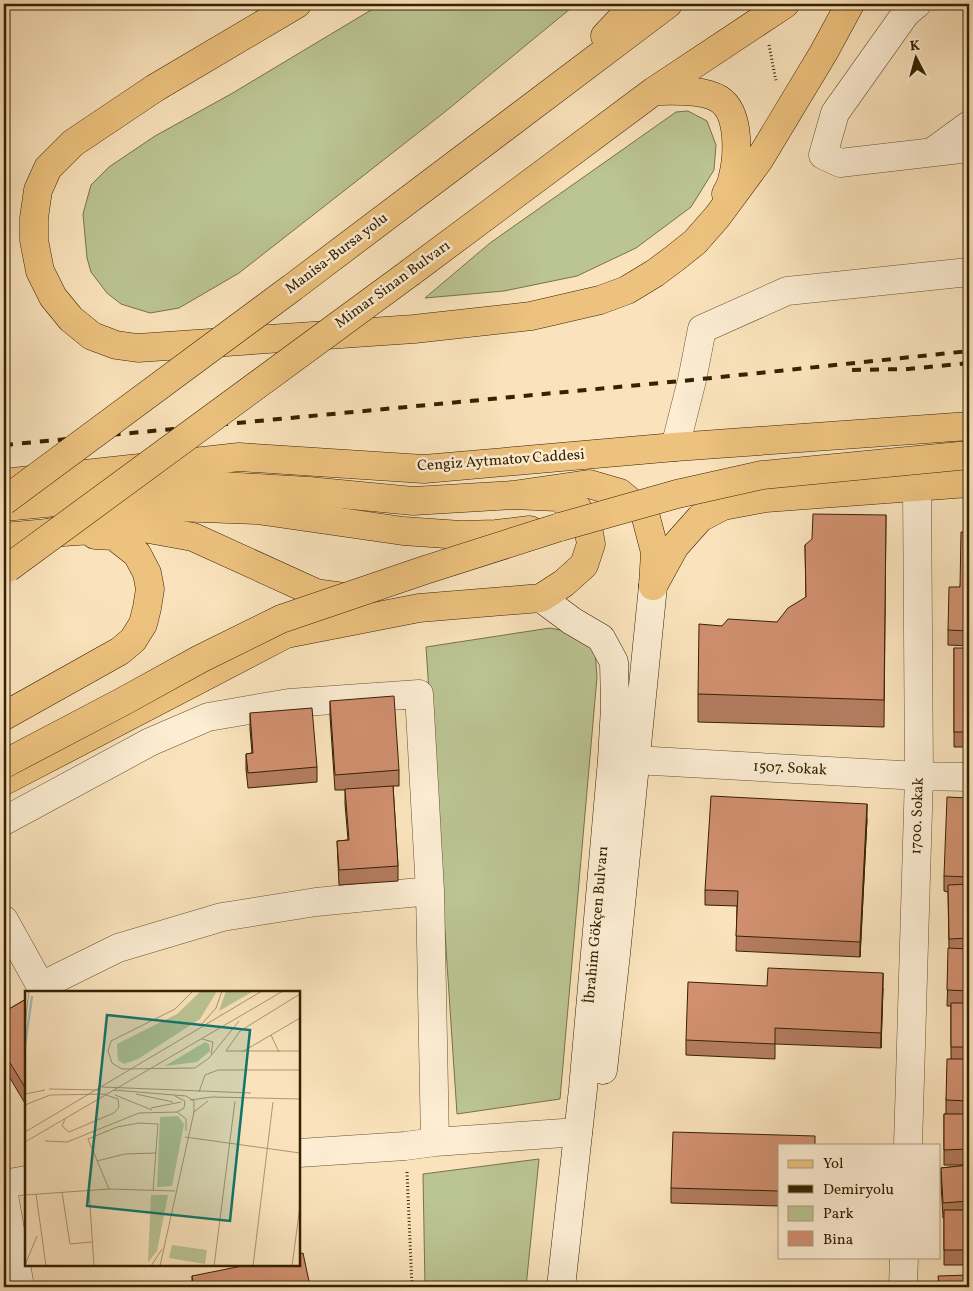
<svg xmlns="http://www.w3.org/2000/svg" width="973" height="1291" font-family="Vollkorn,serif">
<rect width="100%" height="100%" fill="#fae3bc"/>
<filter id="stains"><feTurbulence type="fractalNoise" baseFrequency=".004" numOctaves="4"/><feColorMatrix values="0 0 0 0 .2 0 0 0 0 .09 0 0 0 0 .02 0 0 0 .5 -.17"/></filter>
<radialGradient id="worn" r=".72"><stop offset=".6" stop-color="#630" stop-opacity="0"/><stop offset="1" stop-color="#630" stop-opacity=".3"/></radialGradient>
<path fill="#bbc493" stroke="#78724a" d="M381,4H576L446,111L239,273L179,308L150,313L121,304L107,293L91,272L87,258L83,214L91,185L109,167L155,136L231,94Z
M688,111L707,121L716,145L714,170L691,207L636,248L577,276L504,291L425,298L490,243L676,112Z
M550,628L575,633L595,649L597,677L560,1099L457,1114L426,647Z
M539,1159L526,1287H425L423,1174Z"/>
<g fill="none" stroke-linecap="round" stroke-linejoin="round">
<defs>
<path id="minor" d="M917,4L906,13L835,113L823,155L840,163L969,148
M932,152L969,125
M675,447L692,380L702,329L787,291L969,272
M613,760H635L919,776L969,777
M4,821L150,742L208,717L289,703L419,694L430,891L435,1142
M4,920L44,992
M41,986L118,948L222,917L316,902L430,891
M908,1145L919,776L917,487
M299,1153L405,1146L435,1142L578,1132
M4,1184L26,1180
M4,1195L20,1287
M903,1287L904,1257"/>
<path id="secondary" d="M541,598L572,621L601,638L614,662L615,707L612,760L583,1089L561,1287
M603,1070L616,954L653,586"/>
<path id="primary" d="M4,483L239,457L424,469L675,447L969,426
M4,537L48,533L173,507L257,510L403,531L461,535L496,534L530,530
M653,586L675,546L700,518L723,506L766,498L969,483"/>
<path id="trunk" d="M297,4L155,88L73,143L48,168L38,190L34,218V240L40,271L53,297L71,319L92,336L116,345L138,348L414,329L531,316L600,300L627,290L655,273L675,258L695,242L717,217L759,160L824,52L850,4
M605,36L635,4
M654,91C673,91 702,89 719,99C741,113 738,158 732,180C731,185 728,190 726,194
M411,272L654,91L785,4
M293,287L668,4
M4,507L223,486L309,491L413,501L513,495L589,484L620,493L645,514L655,552L653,586
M48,533L138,527L193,537L316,593L353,598
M4,716L120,651L133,640L143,624L147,608L150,589L147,573L137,554L114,536L95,535
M4,781L286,634L419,608L541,598L564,583L584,565L591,544L587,522L578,509L557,497L513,495"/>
</defs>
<use href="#minor" stroke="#67522f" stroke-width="29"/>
<use href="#secondary" stroke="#362100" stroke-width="29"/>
<use href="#primary" stroke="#362100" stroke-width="29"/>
<use href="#trunk" stroke="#362100" stroke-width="29"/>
<path stroke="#362100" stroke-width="3" stroke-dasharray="1 2.5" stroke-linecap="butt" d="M769,45L776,81
M407,1172L412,1287"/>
<use href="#minor" stroke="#fcedd3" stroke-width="28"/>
<use href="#secondary" stroke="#fcedd3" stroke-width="28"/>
<use href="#primary" stroke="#edc27e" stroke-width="28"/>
<use href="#trunk" stroke="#edc27e" stroke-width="28"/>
<path stroke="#362100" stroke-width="4" stroke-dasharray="9 9" stroke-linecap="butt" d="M852,370L908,369L969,363
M4,445L692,380L969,351"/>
<defs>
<path id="primary-bridge" d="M560,527L677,494L762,475L969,455"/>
<path id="trunk-bridge" d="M4,501L293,287
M8,568L411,272
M4,764L122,702L200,659L281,619L425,570L560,527"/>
</defs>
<use href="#primary-bridge" stroke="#362100" stroke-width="29" stroke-linecap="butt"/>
<use href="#trunk-bridge" stroke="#362100" stroke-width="29" stroke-linecap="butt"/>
<use href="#primary-bridge" stroke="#edc27e" stroke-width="28"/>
<use href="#trunk-bridge" stroke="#edc27e" stroke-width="28"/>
</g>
<path fill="#b47c60" stroke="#362100" d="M886,515L884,727L698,722V694L777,622L806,598L805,545Z
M969,532V646L948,645V630L960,587Z
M954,648L969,652V747H954Z
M330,701L399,770V786H393L398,866V881L339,885L337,841L348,840L345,804V790H335L330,716Z
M250,713L317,767V782L248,788L246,769V754L252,753L250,729Z
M969,798V1165H944V1114H946V1100L951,1059V1006H947L949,948L948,892L944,891V876Z
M867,819L860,957L736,951L737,906L705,905V890Z
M767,986L883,988L881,1048L775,1044V1059L686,1055V1040Z
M26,999V1105L4,1068V1012Z
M779,1145V1206L671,1203V1188Z
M969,1165V1265H944V1218H943L941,1183V1168Z
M192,1276L310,1287H192Z"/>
<path fill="#92654e" stroke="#362100" d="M867,804V819L860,957V942Z
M883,973V988L881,1048V1033Z"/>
<path fill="#d19070" stroke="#362100" d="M813,514L886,515L884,700L698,694L699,624L722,626L728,619L777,622L788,608L806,597L805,545L812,539Z
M961,532H969V631L948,630L949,587H960Z
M954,648H968L969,652V732H954Z
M394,696L399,770L335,775L330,701Z
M312,708L317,767L248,773L246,754L253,753L250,713Z
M393,786L398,866L339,870L337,841L349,840L345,789Z
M711,796L867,804L860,942L736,936L738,891L705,890Z
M947,797L969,798V877L944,876Z
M969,884V938L949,939L948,885Z
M948,948L969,949V991L947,990Z
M768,968L883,973L881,1033L775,1028V1044L686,1040L688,982L767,986Z
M26,999V1089L4,1053V1012Z
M951,1003H969V1047H951Z
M947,1059H969V1101L946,1100Z
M944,1114H969V1149L944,1150Z
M673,1132L815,1136V1145H779V1191L671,1188Z
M969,1165V1201L943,1203L941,1168Z
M944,1210H969V1250H944Z
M303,1253L310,1286L304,1287H194L192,1276L247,1265H299V1254Z
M969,1275V1287H939L938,1276Z"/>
<g text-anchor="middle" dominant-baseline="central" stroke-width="5" stroke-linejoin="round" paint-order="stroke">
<g font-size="15" fill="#362100" stroke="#fcedd3">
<text transform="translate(337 254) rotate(-37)">Manisa-Bursa yolu</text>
<text transform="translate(393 285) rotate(-36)">Mimar Sinan Bulvarı</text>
<text transform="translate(501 461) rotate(-4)">Cengiz Aytmatov Caddesi</text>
<text transform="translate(790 769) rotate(3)">1507. Sokak</text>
<text transform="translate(918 816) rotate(-88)">1700. Sokak</text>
<text transform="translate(597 925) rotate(-85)">İbrahim Gökçen Bulvarı</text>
</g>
</g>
<g transform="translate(25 991)">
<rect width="275" height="275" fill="#fae3bc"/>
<path d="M176,0H192L175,28L113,68L99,73L93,69L92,53L152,23ZM201,0H224L227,1L194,20ZM180,51L184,53L185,60L172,71L140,75ZM135,126L153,125L159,133L147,195L132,196ZM126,204H143L132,260L123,271ZM147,254L182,259L180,273L144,267Z" fill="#bbc493"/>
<path fill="none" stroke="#a3bbbb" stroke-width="2.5" d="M0,54L7,5"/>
<path fill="none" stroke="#ac9571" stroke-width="1" d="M168,0L150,18L86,50L83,60L87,72L97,78L170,77L184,67L214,30M275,3L215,40L201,60H275M0,35L4,0M175,35L191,17L197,0M246,44L254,61M177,48L188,51L186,63M217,61L275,27M77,96L226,102M24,98L73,99M89,99L161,105L169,110V121M174,101L180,84L193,79H275M0,103L20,99M111,103L148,111M90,104L127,119M165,109L187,106L275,108M0,114L25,104L81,103M126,117L156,111M152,121L161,128V140M40,128L37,135L44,141L89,122L94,116L93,108L81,104M0,141L237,0M160,146L275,162M20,150L42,151L114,122L152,121L159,117L160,110L150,105M0,151L258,0M72,170L100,163L131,162M84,198L63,148L92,136L114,132L133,133L128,200M64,199L69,275M37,201L45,253L67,251M11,203L21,275M0,204L84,198L150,200M0,274L12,245M126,275L137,258M135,275L169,121L183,110M189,275L210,110M228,275L248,111M267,275L275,215"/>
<path fill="#0f766e" fill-opacity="0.15" stroke="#0f766e" stroke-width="2.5" d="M82,24L225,39L205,230L62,215Z"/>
<rect width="275" height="275" fill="none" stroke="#362100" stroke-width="2.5"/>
</g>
<rect width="973" height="1291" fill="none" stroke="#fae3bc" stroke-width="20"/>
<rect x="5" y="5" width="963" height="1281" fill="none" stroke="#362100" stroke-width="2.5"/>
<rect x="10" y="10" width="953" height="1271" fill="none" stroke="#362100"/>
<rect x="778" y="1144" width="162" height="115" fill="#fcedd3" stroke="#ad9b7f"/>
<rect x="788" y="1160" width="25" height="8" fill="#edc27e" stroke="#ad9b7f"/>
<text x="823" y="1168" font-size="15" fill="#362100">Yol</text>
<rect x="788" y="1185" width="25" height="8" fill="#362100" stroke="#ad9b7f"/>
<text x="823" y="1194" font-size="15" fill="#362100">Demiryolu</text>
<rect x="788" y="1206" width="25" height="15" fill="#bbc493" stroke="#ad9b7f"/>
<text x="823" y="1218" font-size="15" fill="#362100">Park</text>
<rect x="788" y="1231" width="25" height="15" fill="#d19070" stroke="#ad9b7f"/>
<text x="823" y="1244" font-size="15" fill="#362100">Bina</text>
<g transform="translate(916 58) rotate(354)" stroke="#fcedd3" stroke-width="4" paint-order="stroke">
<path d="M0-4L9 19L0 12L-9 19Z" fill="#362100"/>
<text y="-8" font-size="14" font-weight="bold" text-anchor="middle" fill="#362100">K</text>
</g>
<rect width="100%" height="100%" filter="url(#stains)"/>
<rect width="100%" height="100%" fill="url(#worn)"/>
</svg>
